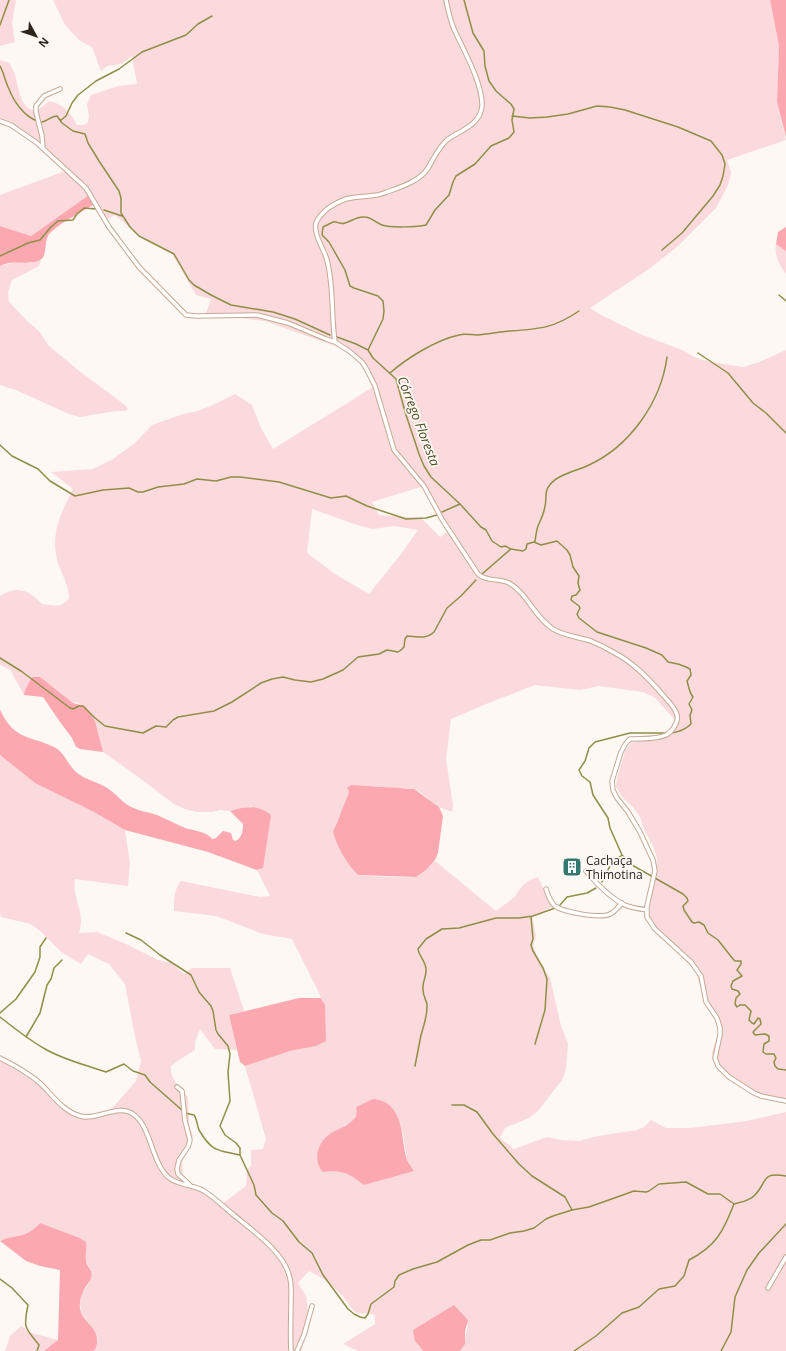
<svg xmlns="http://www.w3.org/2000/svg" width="786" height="1351" font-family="'Open Sans',sans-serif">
<rect width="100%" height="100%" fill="#fef8f4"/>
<path fill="#fadadc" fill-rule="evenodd" d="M0,0H16L12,23L15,42L0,46Z
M53,0H770L779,46L777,102L786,140L727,160L731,172L730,178L728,185L716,208L678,246L649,269L590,308L603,316L640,334L682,350L696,358L711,362L743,367L759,362L786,350V1102L764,1098L718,1068L713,1060L712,1052L719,1031L715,1017L705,1005L696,971L653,927L649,916L650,899L654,881L657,858L652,844L644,830L641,819L633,807L623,798L616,787L617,778L625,751L631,743L666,735L673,726L675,720L654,697L643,692L599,686L580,690L535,685L486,704L451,719L446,759L453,805L452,812L439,807L420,792L410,788H383L376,786L349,791C347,802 341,812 336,823C330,838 348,864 358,875C368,876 411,879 418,876C424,872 429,867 435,861L496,911C500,907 514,899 516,895C523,884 526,881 538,877L552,907L532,916L536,936L533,946L538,959L550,978L561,1026L568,1044L566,1069L562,1080L538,1111L529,1118L505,1128L500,1138L514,1149L547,1137L561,1140L579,1141L598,1136L637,1130L644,1127L651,1120L666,1128H690L747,1121L786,1112V1351H460C467,1344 464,1335 468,1326L454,1305L436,1317L417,1345L423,1351H358L343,1344L375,1324V1317L373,1314L357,1313L353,1310L342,1295L324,1279L309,1271L298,1283C300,1287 303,1291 305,1294C311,1308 306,1337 301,1351H92L95,1350L98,1340L97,1334L83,1315L81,1310L80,1304L82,1294L91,1280V1270L86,1261V1242L80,1238L40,1223C30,1235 15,1237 0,1240V1056L42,1085L55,1100L79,1117L107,1114L136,1081L141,1061L135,1037L125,984L109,964L88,954L81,964L61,952L38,929L30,924L1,917L0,913V755L35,783L92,811L125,830L130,864L128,886L75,879C75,883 74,888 75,892C78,909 84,915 79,933L97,932L126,944L158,960L171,963L184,974L192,968H230L244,1011L229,1015L237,1050L215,1049L200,1029L195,1042V1050L176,1062L171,1066C169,1078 181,1089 188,1097L189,1124L193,1136C180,1157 181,1161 185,1186L199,1189L222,1204L246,1186L247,1170L251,1166V1150L263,1149L266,1139L245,1066L290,1051L316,1046L325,1005L292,939L263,934L216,916L174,911C174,900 174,889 181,881L260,897L270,896L257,870L263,868L252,806L230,811L220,810L212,812H197L185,809L174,804L137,776L103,752L95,721L79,703C65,703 63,691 52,688C45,686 35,686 27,686L24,695L12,673L9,669L0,665V596C17,585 29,590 42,604C54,605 61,609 69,598C69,586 63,577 59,566C49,536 60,515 73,489L51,472L93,469L113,459L135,443L152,425L183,414L198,411L215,404L235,394L252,405L261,428L273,449L373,387L369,375L362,362L346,350L265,321L221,316H205L211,299L196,295L172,254L135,232L115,215L106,220L89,195L31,236L0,226V195L68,170L53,155L36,143L0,122V60L7,62L9,63C12,68 15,73 16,78C20,98 26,124 49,101C62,103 72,114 77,125H83L88,122L89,116L87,104L91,95L118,86L137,84L132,56L121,64L107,66L101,71L92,47L80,41L65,25ZM424,486L451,530L440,537L421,518L379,515L372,502ZM312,509L360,526L373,529L394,526L418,530L401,554L369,594L335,574L307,553ZM373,1099L403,1134L407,1159L414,1170L364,1185C350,1174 342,1169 323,1172L344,1126L352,1122L357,1114L356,1107Z
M776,244L786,251V274C779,265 774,255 776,244Z
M41,260L39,266L12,280L8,292L9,302L27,321L39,331L48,345L78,370L125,405L128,409L126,411H116L80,417L69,414L16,390L0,385V266L20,261L31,263Z
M21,1326L32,1333L58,1340L44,1351H5L10,1336Z"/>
<path fill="#fba8b0" d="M770,0H786V137L777,102L779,46Z
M89,195L95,204C82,212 61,222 50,233C43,240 48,257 40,260C29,266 13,259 0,266V226L31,236Z
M786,227V251L776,244L778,232Z
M32,677H40L73,703L85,706L95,721L103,752L80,749L76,747L72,738L60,722L43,697L24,695L25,690Z
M0,710C10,730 18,735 39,741C44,743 51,745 56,748C64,753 68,764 75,771C85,781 99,781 110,790C117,795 123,803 131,807C139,811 148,812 157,815C167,819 175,824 185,828C194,831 206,831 212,839L216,838L223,831L231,833L233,840L236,841C242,837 243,831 243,824L230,811C245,807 258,804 271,815L263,868L257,870L208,852L125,830L92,811L35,783L0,755Z
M351,785L414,789L439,807L443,816L438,853L435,860L426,870L416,877L358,875C347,864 337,847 333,832L348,795L349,791L347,788Z
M299,998H321L325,1005L326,1041L316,1046L290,1051L245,1066L240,1062L229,1015Z
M373,1099C403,1101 401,1135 406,1157C407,1162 412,1166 414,1171L364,1185C350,1174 342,1169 323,1172C312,1160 318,1142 330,1134C337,1129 346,1127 352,1121C357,1117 357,1113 356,1107Z
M40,1223L80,1238L86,1242C87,1248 85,1255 86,1261C87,1268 93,1268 91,1278C91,1281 88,1283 87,1285C82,1292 79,1301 80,1309C84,1325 104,1329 95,1350L92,1351H44L58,1340L60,1270L40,1266L26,1261L0,1241C15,1234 26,1239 40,1223Z
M454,1305L468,1320L465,1331V1344L460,1351H423L415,1341L413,1330Z"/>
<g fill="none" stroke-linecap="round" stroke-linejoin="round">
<path stroke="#8f8e47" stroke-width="1.5" d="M0,25L9,0
M0,66C4,73 5,81 9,89C14,102 24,116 37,121
M512,116L530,118L547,117L568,114L597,106L610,107L625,110L678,127L711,141L722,155L725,164L723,176L720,185L713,196L682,233L662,250
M61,120L66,116L72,103L78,95L96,81L119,69L142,52L186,35L198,24L212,16
M42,122C48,121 51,116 57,116L62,123L73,131L85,134L88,143L99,161L119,191L121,198V213L130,227L139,236L174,254L189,280L194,285L211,295L231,305L273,312L295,319L330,335
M104,210L122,216
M0,256L28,243L40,240L51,227L58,221L73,220L77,214L84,208L96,209
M779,295L786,301
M337,337L356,344L368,350L373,358L396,379L406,415L419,454L424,466L431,477L460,504L481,527L486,530L492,541L501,547L505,546L511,549L523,551L526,549L527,544L534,542
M368,350L383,319L384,311L383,301L378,296L354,288L350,286L345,270L329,242L322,235L323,227L333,222C337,221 340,225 345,223C352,221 357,216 365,217C371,217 376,223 382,225C390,228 418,227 426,225L435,210L449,195L453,182L456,176L475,164L491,146L509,138L514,132L512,120L514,109L511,104L496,91L489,81L485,66L484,51L473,33L464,0
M698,353L728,373L753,403L766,413L786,433
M390,373C407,358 436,340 459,335C465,333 471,335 477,335C488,334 499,332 510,331C540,329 554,328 579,311
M0,445L12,456L38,469L50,481L75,496L103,490L129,488L138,492H143L158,487L184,484L197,479L216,481L231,477H240L279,482L331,498L346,496L367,506L406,519L426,518L437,515
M442,512L460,504
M535,541C536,536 536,531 538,526C541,519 544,514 545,506C547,499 544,492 549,486C557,474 577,471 589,465C630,446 661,402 667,357
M534,542L541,545L557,541L567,550L570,555L573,567L579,576L578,583L580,590L576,595L572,596L571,600L579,606L580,608L577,614L579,618L597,632L646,648L662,655L668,662L678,664L686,667L690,669L691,675L687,681C689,687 689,692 693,697L689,704L692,710L690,715L691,724C685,730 679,732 671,733H630L595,742L589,748L585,761L579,770L582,776L590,782L593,795L608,818L610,828L622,855L632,865L683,894L687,898L688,901L683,906L684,910L692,922L694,923L699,922L704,925L708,933L718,940L733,959L735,961H741V964L737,970L742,976L733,981L731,986L732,989L738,991L740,994L736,998L735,1004L737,1007L740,1005H745L751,1011L749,1020L752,1023L754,1024L758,1018L760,1019L761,1024L753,1032L755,1035L765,1034L769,1036V1041L764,1044L763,1052L766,1054H774L776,1058L774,1062L775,1066L778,1069L786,1070
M482,574L511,549
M0,658L21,671L70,708L73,709L79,706H83L95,718L105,726L143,733L156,726L166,727L173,720L178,717L214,711L232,702L261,683L272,679L283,677L295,680L311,682L323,679L343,670L358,657L379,654L387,650L398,652L401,650L404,647L405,639L407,636C417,637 427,639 434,632L447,608L461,596L476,580
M602,882L611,864L622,855
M560,905L567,897L587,893L596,888
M531,917L533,939L531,945L533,951L543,968L547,979L545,1010L535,1044
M126,933L141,940L160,955L191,975L199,992L211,1006L213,1011L216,1030L218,1034L228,1046L230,1054L228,1072L230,1101L220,1126L225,1135L236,1143L240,1148V1155L254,1185L256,1195L272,1213L283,1221L299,1242L312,1253L323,1275L348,1309L354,1314L360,1317L365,1318L368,1314L371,1304L394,1287L395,1281L399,1275L413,1269L437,1262L468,1245L481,1240H490L510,1233L524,1231L534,1228L546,1219L553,1216L572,1210L589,1207L634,1191L646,1192L649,1191L659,1184L686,1182L708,1194H720L734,1204
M0,1013L16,999L35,972L40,957V947L46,938
M0,1017C14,1028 29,1040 45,1049C64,1060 86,1065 106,1072L124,1064L133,1071L145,1075L150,1082L183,1111
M26,1037L40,1013L47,985L51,979L54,968L62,960
M415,1066C417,1056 419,1045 421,1035C424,1025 427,1017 427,1007C428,1002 423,997 423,990C422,982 426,978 426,971C427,962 419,957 418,949L426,939L442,929L459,928L496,918H519L533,916L555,908
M452,1105H464L477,1112L493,1134L519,1164L532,1176L565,1197L572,1210
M185,1113L194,1115C197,1119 197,1125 199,1130C212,1152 217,1150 240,1155
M734,1204C741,1202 749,1201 754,1196C768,1183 760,1171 786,1176
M0,1279L12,1288L28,1305C23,1329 25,1327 39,1345L37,1351
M574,1351L596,1336L622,1313L639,1307L659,1289L675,1286L684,1276L689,1260C716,1246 723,1232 734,1204
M721,1351L731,1332L735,1297L747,1270L759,1253L786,1224"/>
<defs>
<path id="minor" d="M446,0C448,10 450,20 454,29C463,49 483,84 482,106C480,126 460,130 447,140C438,148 434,158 428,168C420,181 401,187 387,192C374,198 360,195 346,199C339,201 333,205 327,209C323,213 318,217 316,223C313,234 324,249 327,260C334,287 331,315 335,342L349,351L362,362L367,370L375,386L394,450L424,486L443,521L478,574C487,582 499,578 509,583C528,594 535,618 553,629C565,636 578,637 591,641C598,644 606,648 613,652C633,662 648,678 663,695C668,701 675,707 677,715C679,722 672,732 666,735C656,740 641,738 630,739L626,743L621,752L612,781L613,790L617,798L628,812L640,832L653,860L655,871L647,906V917L655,929L691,962L701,976L706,1002L717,1018L720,1028V1035L715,1058L718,1066L729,1077L754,1093L761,1096L786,1101
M0,121L11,125L37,143L86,188L109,227L139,267L186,315L197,316L257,315L288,323L326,339L335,342
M43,148L42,136L36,112V106L44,96L60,89
M586,871C597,884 610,898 625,905C632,908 640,909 647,910
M546,889C548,895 550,902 555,906C563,912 600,919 610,914C615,912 618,907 622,903
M0,1058C14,1065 29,1073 41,1084C53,1096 63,1111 80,1116C97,1121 118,1103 133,1114C151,1126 151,1161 168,1177C178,1186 193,1184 204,1191C215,1198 225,1208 235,1216C253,1231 283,1252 289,1275C292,1283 291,1291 291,1299C291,1317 290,1334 291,1351
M177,1087L182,1091L185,1121L190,1140L188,1147L179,1160L177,1169L178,1174L190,1185
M768,1288L786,1257
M297,1351L304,1335L312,1306"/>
</defs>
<use href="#minor" stroke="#c3aa95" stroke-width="5.5"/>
<use href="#minor" stroke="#fff" stroke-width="3.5"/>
</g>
<defs>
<symbol id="building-square" viewBox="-11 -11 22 22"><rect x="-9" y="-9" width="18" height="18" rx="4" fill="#32786f" stroke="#fef8f4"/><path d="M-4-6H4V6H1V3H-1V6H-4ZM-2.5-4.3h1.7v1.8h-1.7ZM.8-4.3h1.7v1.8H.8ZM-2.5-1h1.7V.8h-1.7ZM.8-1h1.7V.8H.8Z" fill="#fff"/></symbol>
</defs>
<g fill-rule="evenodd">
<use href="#building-square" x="561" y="856" width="22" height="22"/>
</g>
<g text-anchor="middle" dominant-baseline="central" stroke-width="3.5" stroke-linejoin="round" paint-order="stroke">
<g font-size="12" fill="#2d241c" stroke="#fef8f4" text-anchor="start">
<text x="586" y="860">Cachaça<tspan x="586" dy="14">Thimotina</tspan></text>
</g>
<g font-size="13" font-style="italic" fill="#4a4b22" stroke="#fef8f4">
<text transform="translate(419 421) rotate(69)">Córrego Floresta</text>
</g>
</g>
<g transform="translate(36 36) rotate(130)" stroke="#fef8f4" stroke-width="3" paint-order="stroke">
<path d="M0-3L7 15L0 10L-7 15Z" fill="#2d241c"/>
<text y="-6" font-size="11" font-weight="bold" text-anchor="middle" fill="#2d241c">N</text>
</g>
</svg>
